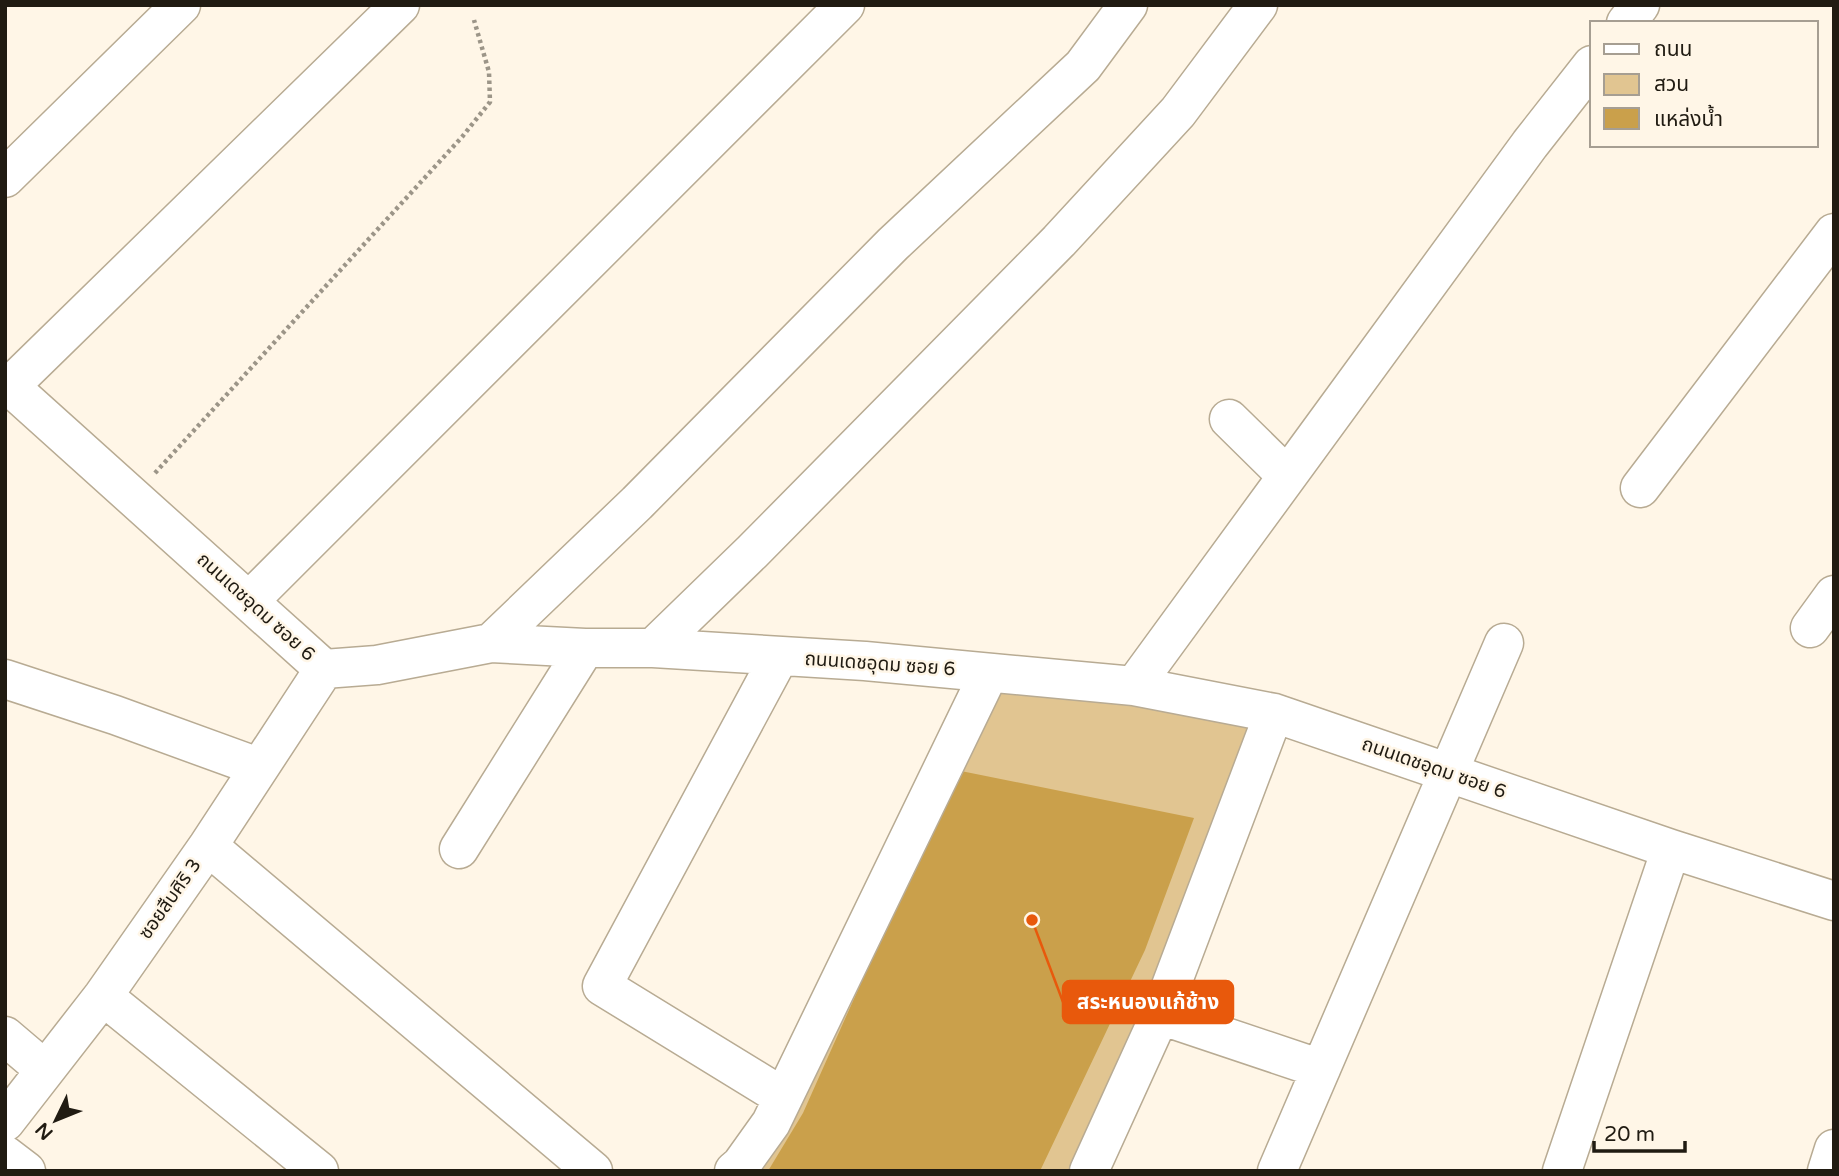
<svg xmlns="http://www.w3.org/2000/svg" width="1839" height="1176" font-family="'Varela Round','Noto Sans Thai',sans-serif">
<rect width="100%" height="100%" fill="#fff6e7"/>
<path fill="#e1c591" d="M989,673L1274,713L1090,1171H720L771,1123Z"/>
<path fill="#caa04b" d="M956,770L1194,818L1145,950L1040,1171H768L803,1113Z"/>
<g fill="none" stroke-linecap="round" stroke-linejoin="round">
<defs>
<path id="minor" d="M1626,23L1640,5
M5,178L181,5
M5,382L324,669L377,665L491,643L585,648H653L865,661L1134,686L1274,713L1671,849L1834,901
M10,386L400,5
M1229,419L1287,476
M1640,488L1834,233
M250,600L845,5
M1810,628L1834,595
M491,643L637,503L893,244L1083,66L1128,5
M653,648L752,552L1059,241L1178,112L1258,5
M779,657L602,986L783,1097
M5,679L115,715L258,767
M1134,686L1530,144L1592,65
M208,846L593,1171
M459,849L585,648
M103,996L319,1171
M1160,1015L1321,1069
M5,1036L45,1070
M5,1122L103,996L208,846L324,669
M5,1155L26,1171
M734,1171L741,1165L771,1123L989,673
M1089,1171L1160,1015L1274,713
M1277,1171L1504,643
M1562,1171L1671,849
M1827,1171L1834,1149"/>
</defs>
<use href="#minor" stroke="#b8ab93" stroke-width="41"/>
<path stroke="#9c9588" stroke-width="4.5" stroke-dasharray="3.5 3.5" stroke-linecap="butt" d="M155,473L462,137L490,102L489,72L474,20"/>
<use href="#minor" stroke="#fff" stroke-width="38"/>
</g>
<g text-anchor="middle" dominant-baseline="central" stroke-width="5" stroke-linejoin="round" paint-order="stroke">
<g font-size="19" fill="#201b12" stroke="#fff6e7">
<text transform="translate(256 607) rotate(42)">ถนนเดชอุดม ซอย 6</text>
<text transform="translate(880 664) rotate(4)">ถนนเดชอุดม ซอย 6</text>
<text transform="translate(1434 768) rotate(19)">ถนนเดชอุดม ซอย 6</text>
<text transform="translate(170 899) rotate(-55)">ซอยสืบศิริ 3</text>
</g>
</g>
<path fill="none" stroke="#e8590c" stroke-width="2.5" d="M1032 920L1063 1002"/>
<circle fill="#e8590c" stroke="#fff6e7" stroke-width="2.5" cx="1032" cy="920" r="7"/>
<rect fill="#e8590c" stroke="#e8590c" stroke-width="2.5" x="1063" y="981" width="170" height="42" rx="7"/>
<g font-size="21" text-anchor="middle" font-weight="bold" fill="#fff">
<text x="1148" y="1009">สระหนองแก้ช้าง</text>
</g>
<rect width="1839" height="1176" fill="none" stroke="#201b12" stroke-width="14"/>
<rect x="1590" y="21" width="228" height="126" fill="#fff6e7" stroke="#a69e92" stroke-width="2"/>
<rect x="1604" y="44" width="35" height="10" fill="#ffffff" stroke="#a69e92" stroke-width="2"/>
<text x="1654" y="56" font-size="21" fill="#201b12">ถนน</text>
<rect x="1604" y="74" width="35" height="21" fill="#e1c591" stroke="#a69e92" stroke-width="2"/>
<text x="1654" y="91" font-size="21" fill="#201b12">สวน</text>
<rect x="1604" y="108" width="35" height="21" fill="#caa04b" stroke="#a69e92" stroke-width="2"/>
<text x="1654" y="126" font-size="21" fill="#201b12">แหล่งน้ำ</text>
<g transform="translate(56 1120) rotate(227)" stroke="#fff6e7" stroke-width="5" paint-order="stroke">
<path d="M0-5L12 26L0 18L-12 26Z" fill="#201b12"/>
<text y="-10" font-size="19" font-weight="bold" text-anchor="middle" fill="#201b12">N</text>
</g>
<path d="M1594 1141v10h91v-10" fill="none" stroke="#201b12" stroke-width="3.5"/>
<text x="1604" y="1141" font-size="21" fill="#201b12" stroke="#fff6e7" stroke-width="5" paint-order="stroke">20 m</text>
</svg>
